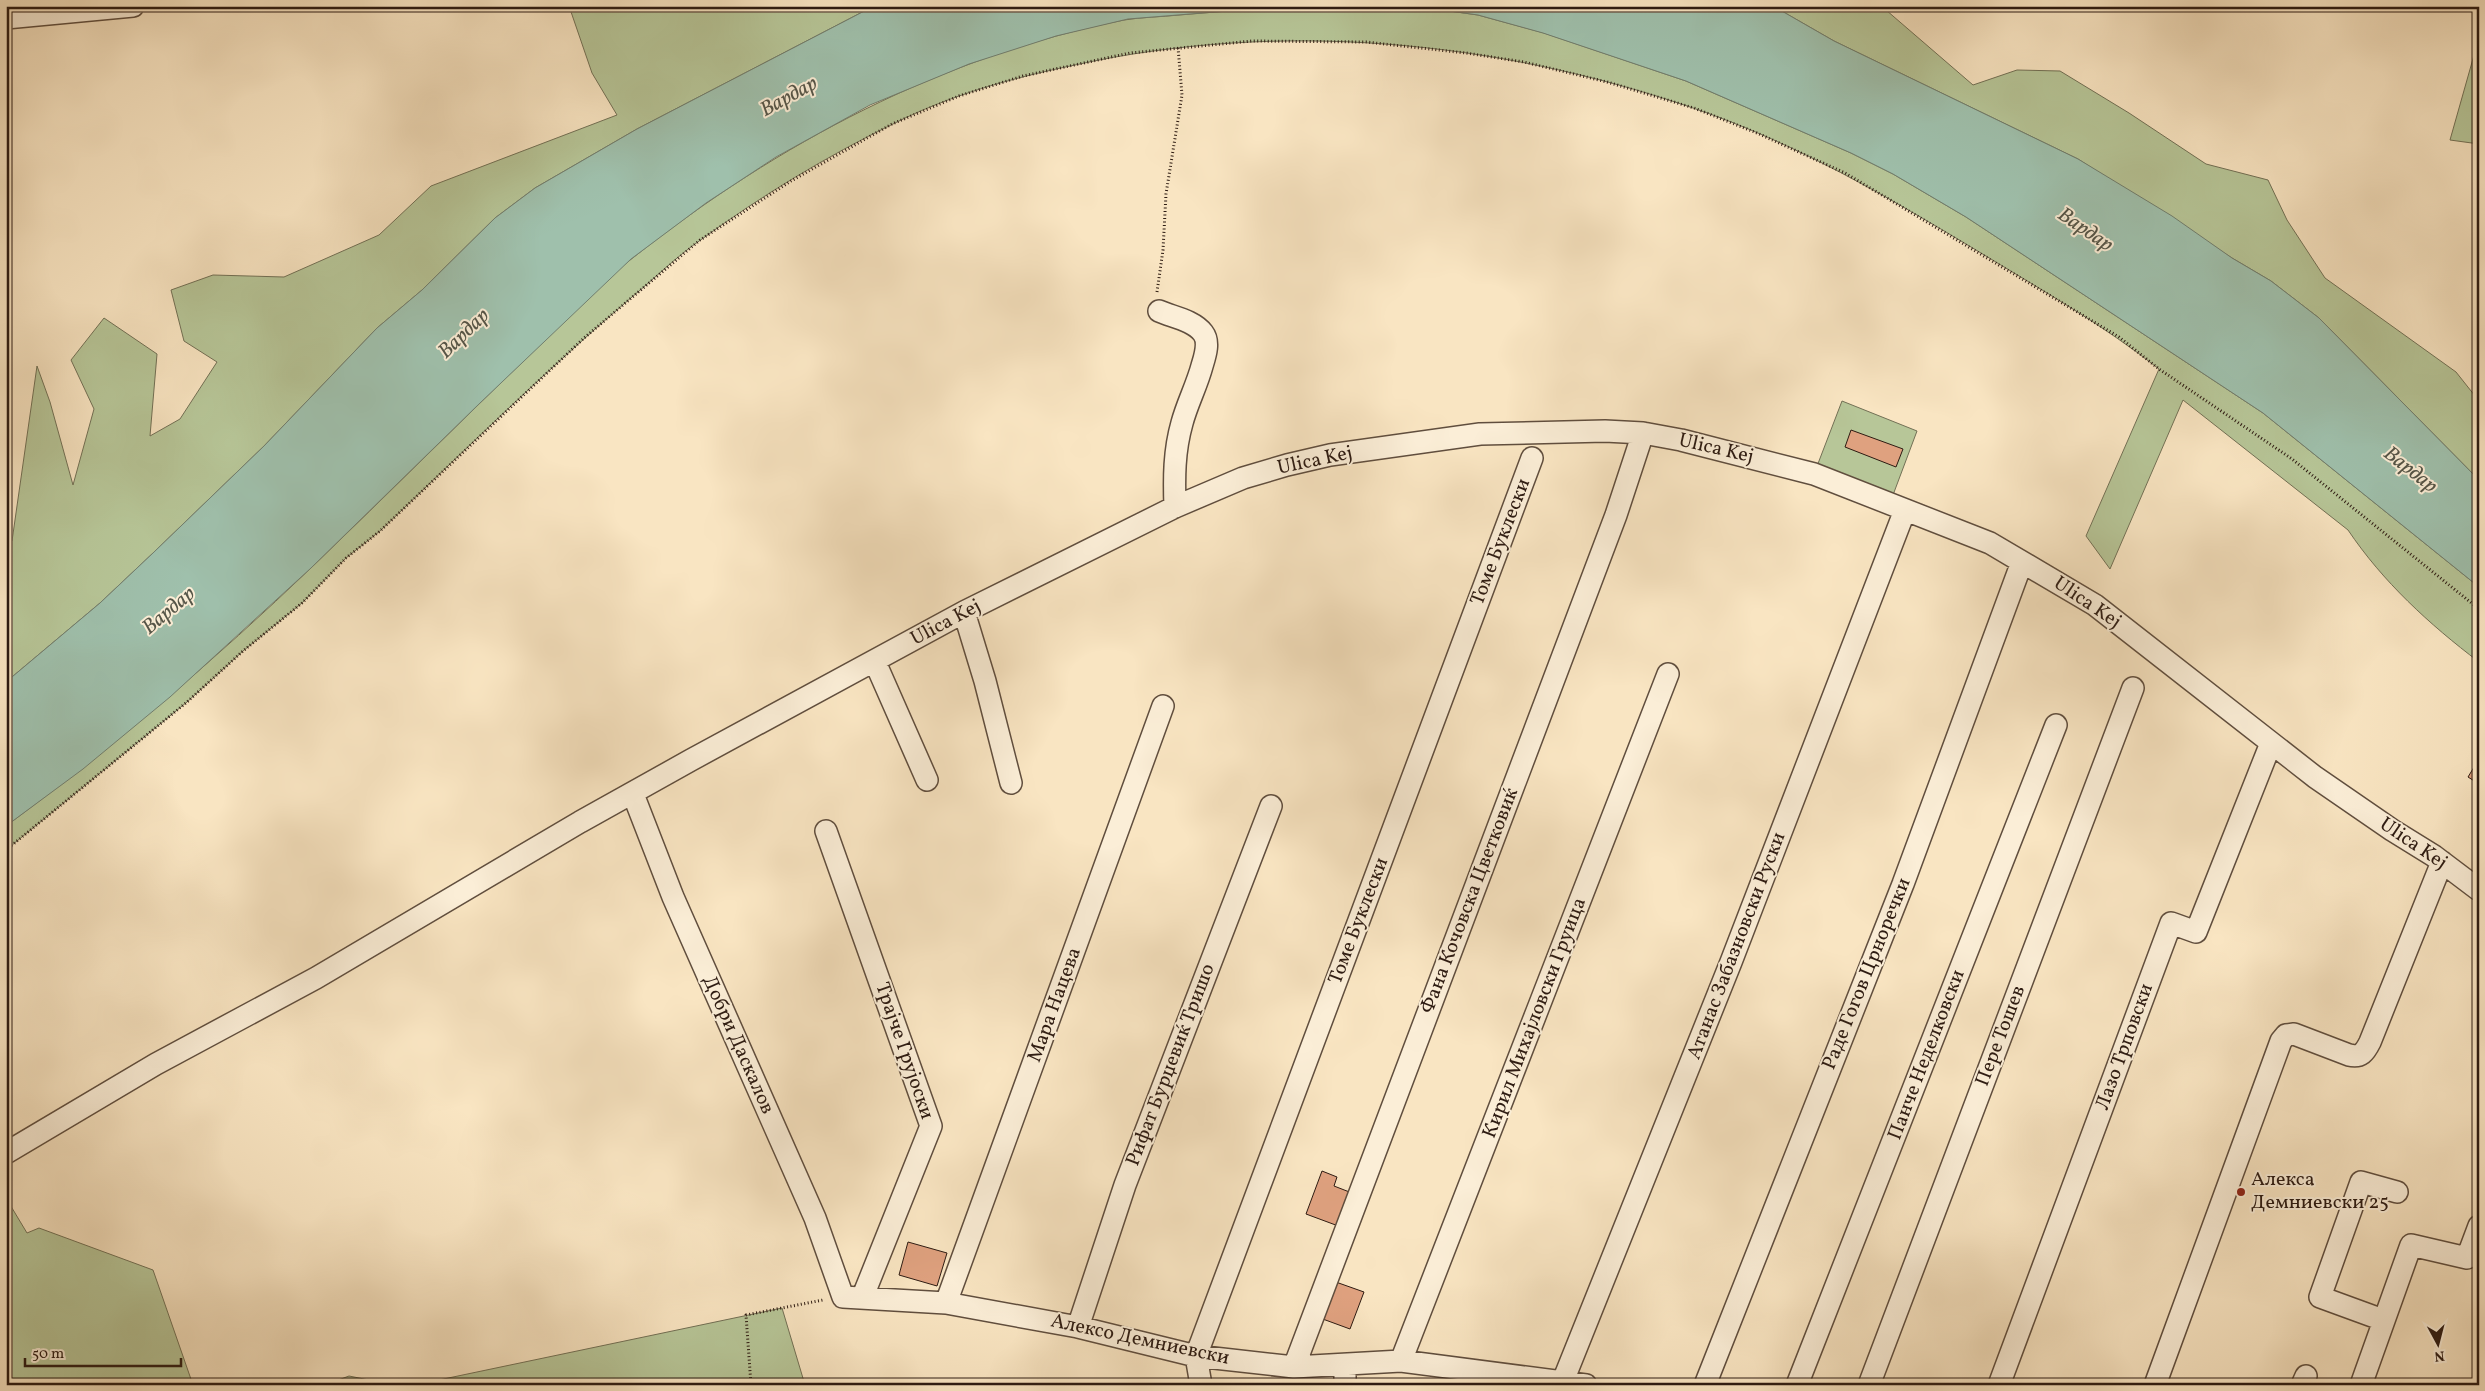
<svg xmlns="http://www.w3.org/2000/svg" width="2485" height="1391" font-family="Vollkorn,serif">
<rect width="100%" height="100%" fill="#f9e5c2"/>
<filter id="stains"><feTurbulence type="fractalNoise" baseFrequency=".004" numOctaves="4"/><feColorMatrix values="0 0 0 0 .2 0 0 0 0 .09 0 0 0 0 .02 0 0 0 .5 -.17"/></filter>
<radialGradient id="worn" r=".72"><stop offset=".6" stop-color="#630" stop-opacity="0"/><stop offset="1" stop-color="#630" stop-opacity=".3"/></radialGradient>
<path fill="#b7c698" stroke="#727055" d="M569,6H874L637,129L535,188L495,218L422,290L377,328L264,446L153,553L100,603L6,682V543L12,541L37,366L50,402L73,485L94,409L71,360L104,318L157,354L150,436L180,419L217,362L184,341L171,290L213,275L284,277L379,235L431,186L617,115L592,73Z
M1289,6L1421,7L1478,15L1544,33L1686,81L1851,153L1893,174L1966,217L2263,413L2479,587V662C2429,624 2383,582 2348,530L2183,400L2110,569L2086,536L2159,369C2103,325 2042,290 1981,253C1888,197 1796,143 1693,108C1495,40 1280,20 1075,65C1012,78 950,95 893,124C827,156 761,196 702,239C677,256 655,278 632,297C545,371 463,452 380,531L346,558L302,603L243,651L187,702L6,850V826C114,746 215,660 312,567C389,493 465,417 542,343C572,314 601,282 634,257C778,143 943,56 1124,20C1142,17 1161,17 1179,15C1216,12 1252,9 1289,6Z
M1773,6H1885L1886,10L1973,85L2017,70L2060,71L2129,113L2206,164L2268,180L2287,220L2325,278L2456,372L2479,401V480L2319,318L2271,281L2232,258L2078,159L1834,41Z
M2478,41H2479V144L2450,140Z
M1842,401L1917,431L1890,503L1814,474Z
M6,1198L27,1233L39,1228L153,1270L193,1385H6Z
M782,1308L805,1385H415Z
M349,1376L394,1385H325Z"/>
<path fill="#9fc0ac" stroke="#717e6e" d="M874,6H1773L1834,41L2078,159L2172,216L2232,258L2271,281L2319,318L2479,480V587L2263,413L1966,217L1893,174L1851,153L1686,81L1543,33L1478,15L1421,7L1289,6L1128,19L1056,36L969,64L870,105L776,157L706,203L631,259L480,403L311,568L170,697L83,769L6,826V682L100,603L153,553L264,446L377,328L422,290L495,218L535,188L637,129Z"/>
<path fill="#dfa17f" stroke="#2d1b12" d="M1851,430L1903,449L1896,467L1845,447Z
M2479,759V784L2468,777Z
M1322,1171L1337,1177L1334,1186L1352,1193L1341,1227L1306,1214Z
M908,1242L947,1253L937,1286L899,1275Z
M1333,1281L1364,1292L1350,1329L1320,1318Z"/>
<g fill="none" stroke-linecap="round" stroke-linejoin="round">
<defs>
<path id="minor" d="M6,18L133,6
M1159,311C1172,317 1193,320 1203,333C1210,342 1205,356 1202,366C1197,385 1187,404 1182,423C1174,451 1174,478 1175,507
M964,612L985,681L1011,783
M875,662L927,780
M633,794L673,897L815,1218L843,1297L946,1303L1078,1327L1196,1356L1294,1367L1401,1361L1586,1385
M826,831L931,1126L863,1296
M6,1153L156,1064L316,978L580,822L691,760L964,612L1175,507L1243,478L1287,465L1330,455L1480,434L1605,431L1643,433L1681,440L1814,474L1990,543L2095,605L2315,777L2392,830L2434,856L2479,890
M946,1303L1163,706
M2383,1320L2320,1297L2361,1182L2397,1192
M1078,1327L1125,1185L1271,806
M1401,1361L1668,674
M1345,1365V1385
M1294,1367L1616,515L1643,433
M1563,1381L1731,962L1905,510
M1201,1385L1196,1356L1532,458
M1705,1385L1903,884L2022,562
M1797,1385L2056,725
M1869,1385L2133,688
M1999,1385L2171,923L2196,932L2271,743
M2155,1385L2281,1041L2286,1035L2294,1034L2349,1055C2361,1058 2365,1052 2370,1042L2442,862
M2302,1385L2306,1376
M2361,1385L2411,1245L2467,1258L2479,1226"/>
</defs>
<use href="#minor" stroke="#604e3e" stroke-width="24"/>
<path stroke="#2d1b12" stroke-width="3" stroke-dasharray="1 2.5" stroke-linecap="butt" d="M1157,292L1163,250L1166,194L1182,95L1178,47
M6,850L187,702L243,651L302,603L346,558L380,531L584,338L700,240L791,181L892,124L959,96L1023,76L1130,53L1252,41L1366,42L1466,53L1524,62L1607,82L1694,108L1757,133L1845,173L2119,337L2159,369L2292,459L2479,609
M751,1385L746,1315L823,1300"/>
<use href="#minor" stroke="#fbeed7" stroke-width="21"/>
</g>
<circle fill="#8f2418" stroke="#fbeed7" stroke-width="2" cx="2241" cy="1192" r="5"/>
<g text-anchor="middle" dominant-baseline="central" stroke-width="4" stroke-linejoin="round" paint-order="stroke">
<g font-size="20" fill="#2d1b12" stroke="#fbeed7">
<text transform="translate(1716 449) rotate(13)">Ulica Kej</text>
<text transform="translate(1315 461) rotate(-12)">Ulica Kej</text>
<text transform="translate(1501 542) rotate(-69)">Томе Буклески</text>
<text transform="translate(2087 603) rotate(34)">Ulica Kej</text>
<text transform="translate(946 623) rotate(-28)">Ulica Kej</text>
<text transform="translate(2413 844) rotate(34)">Ulica Kej</text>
<text transform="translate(1470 901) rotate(-69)">Фана Кочовска Цветковиќ</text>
<text transform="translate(1359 921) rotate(-69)">Томе Буклески</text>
<text transform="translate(1737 946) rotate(-69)">Атанас Забазновски Руски</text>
<text transform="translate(1867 974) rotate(-68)">Раде Гогов Црноречки</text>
<text transform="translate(1055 1005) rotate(-70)">Мара Нацева</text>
<text transform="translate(1535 1018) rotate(-69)">Кирил Михајловски Груица</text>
<text transform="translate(2001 1036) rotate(-69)">Пере Тошев</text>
<text transform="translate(738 1045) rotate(66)">Добри Даскалов</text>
<text transform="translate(2125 1047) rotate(-70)">Лазо Трповски</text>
<text transform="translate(904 1051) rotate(71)">Трајче Грујоски</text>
<text transform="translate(1927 1055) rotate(-69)">Панче Неделковски</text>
<text transform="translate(1171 1065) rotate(-69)">Рифат Бурџевиќ Тришо</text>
<text transform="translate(1140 1340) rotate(12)">Алексо Демниевски</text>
</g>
<g font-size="20" fill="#2d1b12" stroke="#fbeed7" text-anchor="start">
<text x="2251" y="1180">Алекса<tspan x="2251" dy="23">Демниевски 25</tspan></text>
</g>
<g font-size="21" font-style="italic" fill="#555548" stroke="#fbeed7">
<text transform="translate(789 97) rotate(-29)">Вардар</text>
<text transform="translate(2085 230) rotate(34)">Вардар</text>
<text transform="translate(464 334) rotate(-44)">Вардар</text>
<text transform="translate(2410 470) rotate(38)">Вардар</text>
<text transform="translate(169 611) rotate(-40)">Вардар</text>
</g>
</g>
<rect width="2485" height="1391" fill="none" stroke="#f9e5c2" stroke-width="25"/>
<rect x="8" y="8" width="2470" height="1376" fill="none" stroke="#2d1b12" stroke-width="2.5"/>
<rect x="12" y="12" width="2460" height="1366" fill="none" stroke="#2d1b12"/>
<g transform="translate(2438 1344) rotate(173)" stroke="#fbeed7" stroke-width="4" paint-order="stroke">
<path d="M0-4L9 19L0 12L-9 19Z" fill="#2d1b12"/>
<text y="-8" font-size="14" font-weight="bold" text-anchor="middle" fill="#2d1b12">N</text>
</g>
<path d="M25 1358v8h156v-8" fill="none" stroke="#2d1b12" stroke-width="2.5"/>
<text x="32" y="1358" font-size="15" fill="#2d1b12" stroke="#fbeed7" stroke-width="4" paint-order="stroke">50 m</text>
<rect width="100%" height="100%" filter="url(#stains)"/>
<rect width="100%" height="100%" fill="url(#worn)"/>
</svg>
